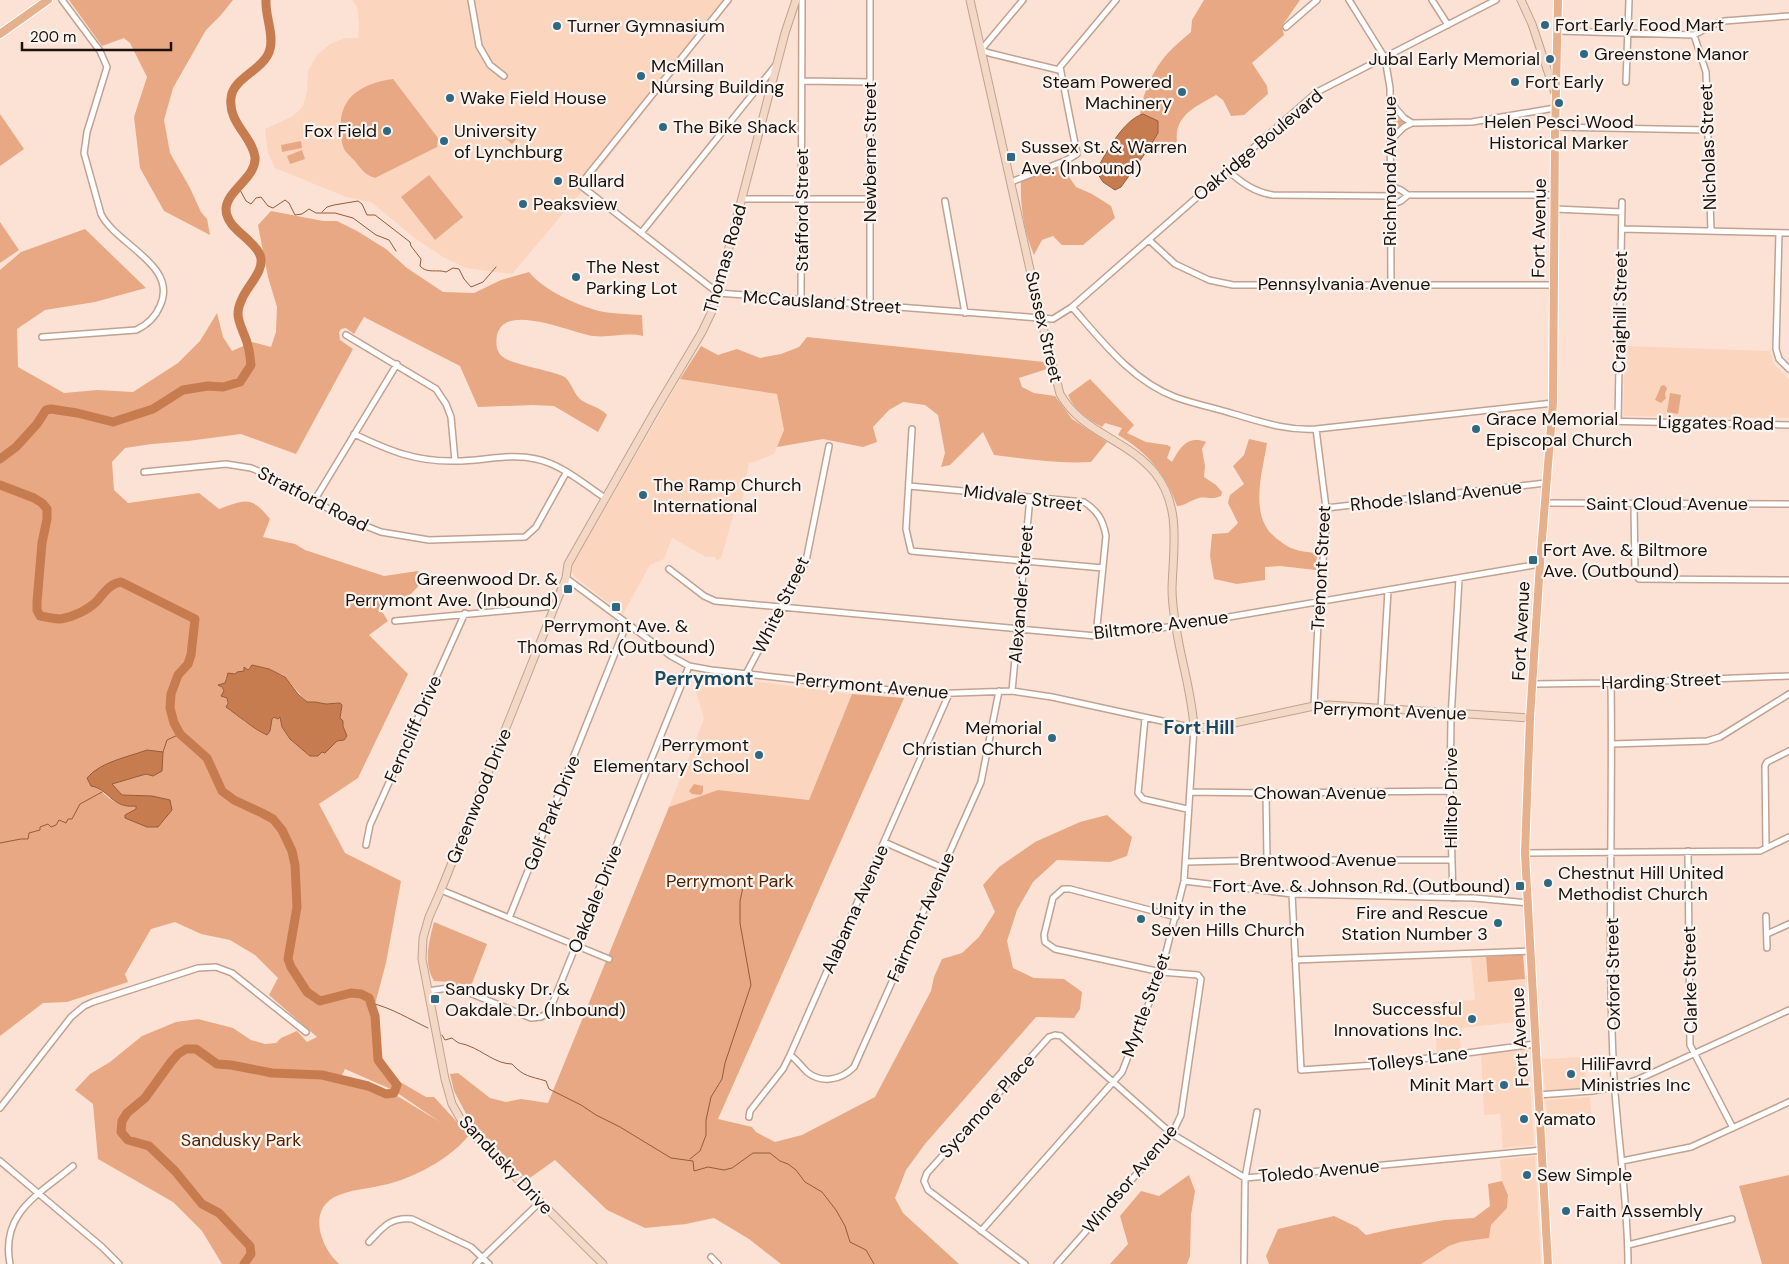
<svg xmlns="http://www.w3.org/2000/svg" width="1789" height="1264" font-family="'DM Sans',sans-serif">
<rect width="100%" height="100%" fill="#fce2d4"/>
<path fill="#fcd5bf" d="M352,0H732L582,191L512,274L466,268L443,257L416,239L371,202L346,197L275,168L268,153L265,129L293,116L303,106L307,92L308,71L317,55L330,44L346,38H358L359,24L357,7Z
M1625,346L1770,351L1774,364L1789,379V418L1623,416Z
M680,379L777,394L784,430L774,454L751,463L749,462L742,501L733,516L721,559L716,560L715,557H706L672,538L664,559L650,565L623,614L575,577L572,572L573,564Z
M691,673L852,694L809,800L718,790L669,807L704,719Z
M1471,957H1486L1488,982L1525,979L1527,1021L1462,1028L1460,1040L1461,1050L1437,1053L1433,1002L1475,1000Z
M1524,1048L1528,1050L1534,1145L1503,1148L1500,1114L1484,1115L1481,1054Z
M1584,1057L1587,1090L1547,1092L1545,1091L1542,1059Z
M1590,1097L1592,1120L1547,1122L1546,1100Z
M1535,1156L1541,1264H1421L1449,1246L1460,1242L1489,1238L1491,1225L1507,1208L1508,1195L1502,1181L1500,1160Z"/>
<path fill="#e8a883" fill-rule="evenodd" d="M69,0H233L221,15L206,30L173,88L164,120L170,153L190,188L201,212L207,219L210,235L164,211L140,168L134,117L147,77L130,43L124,38L102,46Z
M1204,0H1300L1282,26L1284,35L1252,63L1267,86L1268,94L1244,115L1231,116L1223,100L1216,95C1197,106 1174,115 1177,141L1164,154L1149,148L1158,133L1143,114L1140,115C1142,94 1153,70 1167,54C1174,46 1183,39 1191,32L1192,20Z
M393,79L438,138L437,147L375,178C365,175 361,169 355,161C351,157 344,151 343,146C341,141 342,135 341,130C338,96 364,83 393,79Z
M0,114L24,149L0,166Z
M1394,114L1404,123L1393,131L1392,115Z
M507,125L520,135L512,144L500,134Z
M301,141L302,148L282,152L281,145Z
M302,150L305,159L290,164L287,156Z
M1057,167L1067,174L1076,187L1092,194L1111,206L1115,218L1083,245H1062L1053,236L1042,240L1034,255C1024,231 1020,206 1021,181Z
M429,175L463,217L435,240L401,197Z
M271,211L323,221H337L357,231L386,249L407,268L443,292L474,293L501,280L529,272C543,290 577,305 599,311C613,314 628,314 642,315L643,336C625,332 611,338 594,336C573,334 505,301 497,335C496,341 496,348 499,353C504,361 518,363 527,366C534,368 562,374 566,378C572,384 574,394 581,400C590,406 600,407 607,415L598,432L554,406L533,405L478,407L460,366L364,317L354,334L346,328L341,329L339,332L340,340L353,349L296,454L241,434L188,441L152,444L125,448L112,462L114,490L128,503L199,493L219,509C245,500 251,495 270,519L263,537L295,544L305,550L384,576L418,571L425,579L411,594L379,607L388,621L369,635L408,674L358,778L319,804L345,853L401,881L386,963L375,1004L379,1052L395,1079L426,1097H434L469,1135C453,1156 421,1174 395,1182C377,1188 357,1188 339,1195C314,1205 316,1229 327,1249C330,1255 335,1260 339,1264H222L202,1231L173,1202L98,1159L93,1104L75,1090L90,1074L110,1062L142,1036L176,1022L198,1019L233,1028L251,1040L265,1044L276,1043L281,1038L297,1031L307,1042L317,1037L269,995L278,978L255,955L230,940L201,934L175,922L151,929L125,974L128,982L67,1002L43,1003L0,1036V270L21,252L85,229L146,288L95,302L45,310L17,329L18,367L64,393L97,390L133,392L178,363L200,341L217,313L223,337L232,351L252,342L271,347L276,332L277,307L268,277L258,225ZM249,667H262L283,675L307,702L326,704L340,703L342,705L340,719L345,730L340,740L337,741L327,750L310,756L290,739L282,727L280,717L278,719L274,717L272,719L270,728L265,734L245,722L226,706C229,700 225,691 220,686L225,683L226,676L248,670ZM163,752L162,757L146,774L111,783L122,795L152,796L170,800L172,810L158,827L125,815L136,809V806C122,808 107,799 98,787ZM345,1069L393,1090L440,1122L394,1094L380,1092L340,1079Z
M0,222L19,250L0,263Z
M807,337L1044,362L1047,369L1019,378L1022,387L1034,393L1055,396L1072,419L1107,442L1091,462C1059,464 1026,459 994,455L983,432L950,465L941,467L945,453L938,415L925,405L903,402L889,410L873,427L877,442L863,447L823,439L777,447L784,430L777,394L680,379L701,346L718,355L737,349L760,358L781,354L799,347Z
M1090,379L1134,425L1127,433L1146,442L1167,445L1171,447L1167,458L1172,462C1180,448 1187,435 1206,442L1202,449L1205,466L1204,477L1216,485L1222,492L1221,496C1209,501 1205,495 1196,499C1189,501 1185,506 1177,506C1166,474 1147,452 1118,435L1122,428L1105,423L1102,427C1088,419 1075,411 1068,395Z
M1664,385L1667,388L1665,394L1666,398L1661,403L1655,400L1661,386Z
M1670,393L1681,395L1678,414L1667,412Z
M1249,439L1267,443C1262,475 1247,520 1280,541C1284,544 1289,548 1294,549C1301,552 1309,552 1317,553L1316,570L1280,566L1265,567V580L1237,584L1214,579L1210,556L1212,534L1228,533L1238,523L1228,503L1230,495L1244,484L1233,466L1244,455Z
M852,694L904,698L718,1119L752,1127L756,1132L775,1142L802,1135L875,1097L931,991L934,977L942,959L962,953L979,937L995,912L983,885L999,867L1035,842L1080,822L1107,815L1132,837L1127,856L1110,862L1057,860L1033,882L1017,910L1007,941L1013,968L1034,978L1064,979L1082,992L1080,1009L1074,1018L1036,1017L925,1144L906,1170L895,1198L903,1213L959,1264H781L749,1239L714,1218L686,1224L645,1228L607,1210L555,1160L527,1180L473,1127L454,1091L450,1074L458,1073L490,1098L506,1102L521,1099L548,1103L669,807L718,790L809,800Z
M694,784L703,786V792L701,795L692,794L689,791Z
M434,922L487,944L471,986L452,982L434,981C423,963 429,941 434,922Z
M1523,954L1525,979L1488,982L1486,957Z
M1189,1175L1195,1191L1191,1215L1190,1256L1187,1264H1110L1128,1244L1120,1216L1141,1191L1159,1196Z
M1789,1175V1264H1762L1739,1186Z
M1502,1181L1508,1195L1507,1208L1491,1225L1489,1238L1460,1242L1449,1246L1421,1264H1269L1266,1256L1278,1229L1334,1216L1357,1227L1366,1235L1392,1229L1445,1220L1474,1218L1490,1206L1488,1184Z"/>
<path fill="#c77c4f" stroke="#945c3b" d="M1143,114L1158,121V133L1149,148L1121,187L1115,190L1103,182L1096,171C1106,153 1123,120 1143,114Z
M252,665L269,669L285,677L298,694L307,702H315L326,704L340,703L342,705L340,718L343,721V726L347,736L344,740L337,741L325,753L322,752L318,756H310L290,739L282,727L280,717L278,719L274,717L272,719L270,731L267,735C252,728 239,716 226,707L228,703L227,698L221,696L224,691L222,687L218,685L225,683L228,673L235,674L237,672L244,671V667L248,670Z
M147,750L163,752L162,771L153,776L146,774L112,784L122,795L152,796L170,800L172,810L158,827H147L125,818V815L136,809V806C112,809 108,788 91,786L87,778C100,762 128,757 147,750Z"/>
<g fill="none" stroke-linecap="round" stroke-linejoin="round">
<path stroke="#945c3b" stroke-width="1" d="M239,188L246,201L251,204L256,198L261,197L268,206L273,208L285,200L289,203L295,215L302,214L309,209L316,213H335L353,218L376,235L389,240L396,251
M322,212L327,207L334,205L358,201L362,204L367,215H375L410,242L411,246L421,259L420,266C427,274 437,269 446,272L453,268L459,269L464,279L471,287L483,282L496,267
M163,752L167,740L180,734
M0,843L21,839H28L29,833L40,830V827L48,824L51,827L56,825L59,820L66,823L68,819H72L80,804L102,792
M371,1003C392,1008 409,1019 428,1028
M442,1035L445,1040L452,1038C461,1046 460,1042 469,1046C483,1051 496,1064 512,1064C524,1077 530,1076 546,1081L549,1089L581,1105L596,1115L620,1127L671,1158L693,1161L694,1171L708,1167L724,1170L732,1168L753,1153H770L780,1161L788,1164L796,1170L805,1182L822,1192L836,1210L845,1226L850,1242L866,1250L874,1264
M690,1159L700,1151L706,1135V1120L711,1097L722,1079L725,1063L751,985L740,923V901L745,878"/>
<path stroke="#c77c4f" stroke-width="9" d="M0,459L16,447L37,424L46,410L51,409L77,413L113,422L153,409L183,390L208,386L223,387L240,382L251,365C250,359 250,352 248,346C246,336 238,324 238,314C238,310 240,303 242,299C247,286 266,270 260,255C253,238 226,229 226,209C227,190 257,177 255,157C252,136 228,123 231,98C233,77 265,70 270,49C274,34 265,16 266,0
M0,485L34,498L42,503L47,509V519L42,543L37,602V610L40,616C47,617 54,619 61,619C73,617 88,610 97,601C104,593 109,584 121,582L195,619L191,655L188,664L178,675L171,694L170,708L174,723L180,734L207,758L222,791L234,800L262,813L273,819L282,830L292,851L295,865L297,907L288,959L291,967L307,992L320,1001L351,993L361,994L369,998L375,1016L378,1060L397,1085L394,1093L386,1094L368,1086L322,1075L272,1073L231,1065L217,1064L196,1049H186L178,1054L171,1062L145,1098L127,1113L122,1121L121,1132L128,1140L149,1146L175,1171L202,1204L219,1213L250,1246L251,1254L244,1264"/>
<defs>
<path id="street" d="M471,0L479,46L490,65L504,76
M728,0L580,185L718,293L1053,319L1072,307L1317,92L1496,0
M870,0V305
M1023,0L981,50L989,53L1059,70
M1349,0L1385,58L1390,88L1391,283
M1432,0L1448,25
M1286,27L1317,0
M1558,31L1694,35L1712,25L1724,21L1789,16
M1694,35L1706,72L1711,231
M802,81L870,82
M1626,82L1629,0
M1391,103L1404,118L1412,123
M1555,127L1707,130
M1391,140L1404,127L1412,123L1472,122L1555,108
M1227,170C1242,183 1254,192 1273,195L1391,196
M1011,182L1067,160L1077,154L1060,67L1116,0
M1391,186L1401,190L1408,195
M743,199H869
M945,201L965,313
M1391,205L1401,201L1408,195H1555
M1555,209L1622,212
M1622,229L1789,233
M641,233L776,65
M1779,233L1776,349L1779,359L1789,369
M1149,240L1175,264L1209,280L1233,285H1554
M801,301L802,0
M1072,307C1102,341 1131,380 1175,397C1194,404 1215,408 1234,414C1262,422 1287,431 1316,429L1553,403
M346,335L436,389L446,404L451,417L455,461
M42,337L136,330C147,325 155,318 160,306C179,265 116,245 101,214L84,153L87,132L107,67L100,51L62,0
M1552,420L1789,425
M1618,422L1622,202
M912,429L906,529L911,551L1103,568
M354,434C390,451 416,462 456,461C482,461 510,453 536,459C561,464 584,484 605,498
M144,472L226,464L251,468L273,477L343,517L381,532L429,540L525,537L536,527L566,473
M909,486L1084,502C1098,511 1103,520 1106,536L1096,636
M314,501L397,364
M1545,503L1789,504
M1634,504L1635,574L1639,579L1789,580
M1326,508L1546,483
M669,569L704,596L715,601L1096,636L1176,626L1540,564
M566,578L671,656L689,666L711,670L927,694L1012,691L1052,697L1194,728L1184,881L1161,972L1122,1072L981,1231
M395,621L555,606
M746,674L806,561L829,446
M1611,683C1613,815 1607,948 1614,1079C1618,1141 1628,1202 1628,1264
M1533,684L1611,683L1789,676
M1012,691L1030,497
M1314,706L1319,602L1326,529V508L1316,429
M1381,709L1388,590
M1145,718L1138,793L1143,799L1187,809
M1612,744L1707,741L1720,737L1789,694
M1190,792L1266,793L1450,791
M1266,793L1267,860
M884,842L943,868
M366,845L370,825L465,613
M1766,848L1765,766L1767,762L1789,751
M1688,851L1690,1045L1733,1128
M1525,853L1760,851L1789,837
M1185,862L1267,860H1451
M1184,881L1292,894L1474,898L1528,903
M441,890L609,959
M1292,894L1301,1070L1375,1065L1535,1044
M1453,898L1450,791L1451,718L1459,579
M1766,916L1767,948
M509,918L627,623
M1767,934L1789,924
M1295,960L1531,951
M428,991L455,987L531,1018L541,1017L549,1012L689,666
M790,1055C797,1060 801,1066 807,1072C822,1084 841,1080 854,1067L981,782L999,691
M1538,1095L1592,1091L1616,1087L1639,1079L1789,1010
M0,1108L71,1017L84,1006L93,1002L198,968L216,967L232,973L306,1032
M749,1117L750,1111L783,1069L790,1055L949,694
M0,1161L102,1247L119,1264
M1622,1161L1691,1147L1789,1102
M369,1242C383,1227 390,1217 412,1219L471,1247L489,1264
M1628,1245L1732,1219
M711,1257L718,1264
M10,1264C0,1212 40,1194 73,1166
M476,1264L540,1202
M1025,1264L928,1190L924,1181L927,1173L1049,1037L1055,1035L1061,1036L1172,1134L1245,1178L1542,1150
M1057,1264L1172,1134L1181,1115L1201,979L1198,975L1161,972L1055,949L1045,942L1044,935L1053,898L1063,889H1070L1176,917
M1244,1264L1245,1178L1257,1112"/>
<path id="secondary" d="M970,0L1041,319L1060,394C1082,433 1127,439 1155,473C1182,507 1173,549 1172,589C1172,601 1174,615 1176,627C1181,661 1192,693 1194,728L1216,727L1314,706L1329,705L1530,718
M1521,0L1532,24L1555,93
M603,1264L469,1131L460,1118L452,1104L445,1079L422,959L423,938L429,917L441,890L566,578L568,564L655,411L702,332L713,309L785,33L796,0"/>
<path id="primary" d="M0,34L48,0
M1548,1264L1525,853L1530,718L1540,564L1553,403L1555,135L1558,0"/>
</defs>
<use href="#street" stroke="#c1a291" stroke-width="8"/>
<use href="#secondary" stroke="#c1a291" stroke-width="9"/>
<use href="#primary" stroke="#fff" stroke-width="10"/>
<use href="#street" stroke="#fff" stroke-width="5"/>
<use href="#secondary" stroke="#f3d8c6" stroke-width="7"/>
<use href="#primary" stroke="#e7b08d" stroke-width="8"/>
</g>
<g fill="#306882" stroke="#faf4f0" stroke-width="2">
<circle cx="1545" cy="25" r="5"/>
<circle cx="557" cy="26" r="5"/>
<circle cx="1584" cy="54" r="5"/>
<circle cx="1550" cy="59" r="5"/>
<circle cx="641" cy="76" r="5"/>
<circle cx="1515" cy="82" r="5"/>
<circle cx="1182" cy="92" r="5"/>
<circle cx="450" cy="98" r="5"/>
<circle cx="1559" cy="103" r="5"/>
<circle cx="663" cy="127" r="5"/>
<circle cx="387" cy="131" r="5"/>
<circle cx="444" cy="141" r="5"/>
<rect x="1006" y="152" width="10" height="10" rx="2.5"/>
<circle cx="558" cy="181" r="5"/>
<circle cx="523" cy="204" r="5"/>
<circle cx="576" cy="277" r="5"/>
<circle cx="1476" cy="429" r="5"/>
<circle cx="643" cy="495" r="5"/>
<rect x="1528" y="555" width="10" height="10" rx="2.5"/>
<rect x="563" y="584" width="10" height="10" rx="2.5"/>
<rect x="611" y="602" width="10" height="10" rx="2.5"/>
<circle cx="1052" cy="738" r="5"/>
<circle cx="759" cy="755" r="5"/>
<circle cx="1548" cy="883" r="5"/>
<rect x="1515" y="881" width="10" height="10" rx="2.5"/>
<circle cx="1141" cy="919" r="5"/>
<circle cx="1498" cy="923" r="5"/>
<rect x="430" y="994" width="10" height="10" rx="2.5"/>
<circle cx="1472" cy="1019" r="5"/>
<circle cx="1571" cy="1074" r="5"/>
<circle cx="1504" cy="1085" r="5"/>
<circle cx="1524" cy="1119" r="5"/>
<circle cx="1527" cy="1175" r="5"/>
<circle cx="1566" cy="1211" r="5"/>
</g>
<g text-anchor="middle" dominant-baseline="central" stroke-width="4.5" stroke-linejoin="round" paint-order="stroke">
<g font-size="18" fill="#1c110b" stroke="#faf4f0" text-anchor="start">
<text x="1555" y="25">Fort Early Food Mart</text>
<text x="567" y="26">Turner Gymnasium</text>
<text x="1594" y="54">Greenstone Manor</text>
<text x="1540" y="59" text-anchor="end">Jubal Early Memorial</text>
<text x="651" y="66">McMillan<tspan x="651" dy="21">Nursing Building</tspan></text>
<text x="1172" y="82" text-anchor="end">Steam Powered<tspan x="1172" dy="21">Machinery</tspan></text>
<text x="1525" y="82">Fort Early</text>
<text x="460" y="98">Wake Field House</text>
<text x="1559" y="122" text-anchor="middle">Helen Pesci Wood<tspan x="1559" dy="21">Historical Marker</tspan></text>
<text x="673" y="127">The Bike Shack</text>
<text x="377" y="131" text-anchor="end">Fox Field</text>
<text x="454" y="131">University<tspan x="454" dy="21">of Lynchburg</tspan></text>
<text x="1021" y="147">Sussex St. &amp; Warren<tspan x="1021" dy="21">Ave. (Inbound)</tspan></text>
<text x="568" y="181">Bullard</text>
<text x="533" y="204">Peaksview</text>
<text x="586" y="267">The Nest<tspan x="586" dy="21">Parking Lot</tspan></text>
<text x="1486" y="419">Grace Memorial<tspan x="1486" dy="21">Episcopal Church</tspan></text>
<text x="653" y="485">The Ramp Church<tspan x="653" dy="21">International</tspan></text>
<text x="1543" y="550">Fort Ave. &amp; Biltmore<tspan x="1543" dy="21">Ave. (Outbound)</tspan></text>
<text x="558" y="579" text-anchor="end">Greenwood Dr. &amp;<tspan x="558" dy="21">Perrymont Ave. (Inbound)</tspan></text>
<text x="616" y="626" text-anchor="middle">Perrymont Ave. &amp;<tspan x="616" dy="21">Thomas Rd. (Outbound)</tspan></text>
<text x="1042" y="728" text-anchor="end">Memorial<tspan x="1042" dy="21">Christian Church</tspan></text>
<text x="749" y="745" text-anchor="end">Perrymont<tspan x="749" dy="21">Elementary School</tspan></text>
<text x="1558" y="873">Chestnut Hill United<tspan x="1558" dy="21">Methodist Church</tspan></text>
<text x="1510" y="886" text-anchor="end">Fort Ave. &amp; Johnson Rd. (Outbound)</text>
<text x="1151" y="909">Unity in the<tspan x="1151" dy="21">Seven Hills Church</tspan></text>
<text x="1488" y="913" text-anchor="end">Fire and Rescue<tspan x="1488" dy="21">Station Number 3</tspan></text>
<text x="445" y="989">Sandusky Dr. &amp;<tspan x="445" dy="21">Oakdale Dr. (Inbound)</tspan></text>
<text x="1462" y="1009" text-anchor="end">Successful<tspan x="1462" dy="21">Innovations Inc.</tspan></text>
<text x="1581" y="1064">HiliFavrd<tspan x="1581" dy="21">Ministries Inc</tspan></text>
<text x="1494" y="1085" text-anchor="end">Minit Mart</text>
<text x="1534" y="1119">Yamato</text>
<text x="1537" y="1175">Sew Simple</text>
<text x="1576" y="1211">Faith Assembly</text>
</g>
<g font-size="18" fill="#1c110b" stroke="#faf4f0">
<text transform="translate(1258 145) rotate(-40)">Oakridge Boulevard</text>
<text transform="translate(1708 147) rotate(-92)">Nicholas Street</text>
<text transform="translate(870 152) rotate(-90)">Newberne Street</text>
<text transform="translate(1390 171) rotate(-90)">Richmond Avenue</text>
<text transform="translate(802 210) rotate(-90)">Stafford Street</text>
<text transform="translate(1539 228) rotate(-89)">Fort Avenue</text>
<text transform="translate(725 259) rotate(-74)">Thomas Road</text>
<text x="1344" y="284">Pennsylvania Avenue</text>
<text transform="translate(822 302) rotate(4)">McCausland Street</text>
<text transform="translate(1620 312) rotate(-89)">Craighill Street</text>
<text transform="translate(1044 327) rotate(77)">Sussex Street</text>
<text transform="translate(1716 423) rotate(1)">Liggates Road</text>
<text transform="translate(1436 496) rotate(-6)">Rhode Island Avenue</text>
<text transform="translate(1023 498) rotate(7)">Midvale Street</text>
<text transform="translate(313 499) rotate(27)">Stratford Road</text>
<text x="1667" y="504">Saint Cloud Avenue</text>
<text transform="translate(1321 568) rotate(-87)">Tremont Street</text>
<text transform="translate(1021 594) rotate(-85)">Alexander Street</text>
<text transform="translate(781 605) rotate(-64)">White Street</text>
<text transform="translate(1161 625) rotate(-7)">Biltmore Avenue</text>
<text transform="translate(1521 631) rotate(-87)">Fort Avenue</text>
<text transform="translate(1661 681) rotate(-2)">Harding Street</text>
<text transform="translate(872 686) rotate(5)">Perrymont Avenue</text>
<text transform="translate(1390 711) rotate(2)">Perrymont Avenue</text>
<text transform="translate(413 729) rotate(-66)">Ferncliff Drive</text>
<text x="1320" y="793">Chowan Avenue</text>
<text transform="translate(479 796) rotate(-68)">Greenwood Drive</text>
<text transform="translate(1451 798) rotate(-90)">Hilltop Drive</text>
<text transform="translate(552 813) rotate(-68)">Golf Park Drive</text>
<text x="1318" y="860">Brentwood Avenue</text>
<text transform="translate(595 899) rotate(-68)">Oakdale Drive</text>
<text transform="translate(855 909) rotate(-66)">Alabama Avenue</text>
<text transform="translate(921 917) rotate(-66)">Fairmont Avenue</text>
<text transform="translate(1613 974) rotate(-91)">Oxford Street</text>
<text transform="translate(1690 980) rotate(-91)">Clarke Street</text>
<text transform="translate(1146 1005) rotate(-70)">Myrtle Street</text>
<text transform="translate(1520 1037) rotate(-93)">Fort Avenue</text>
<text transform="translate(1418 1059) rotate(-7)">Tolleys Lane</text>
<text transform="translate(987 1106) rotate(-48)">Sycamore Place</text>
<text transform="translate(506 1165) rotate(47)">Sandusky Drive</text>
<text transform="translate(1319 1171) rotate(-5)">Toledo Avenue</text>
<text transform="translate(1130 1179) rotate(-50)">Windsor Avenue</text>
</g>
<g font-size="18" fill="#522200" stroke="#faf4f0">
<text x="730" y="881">Perrymont Park</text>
<text x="241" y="1140">Sandusky Park</text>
</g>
<g font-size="19" font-weight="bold" fill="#1d4a5f" stroke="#faf4f0">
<text x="704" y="678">Perrymont</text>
<text x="1199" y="727">Fort Hill</text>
</g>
</g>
<path d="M22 42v8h149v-8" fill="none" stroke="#1c110b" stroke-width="2.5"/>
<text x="30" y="42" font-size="15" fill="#1c110b" stroke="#faf4f0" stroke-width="4" paint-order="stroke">200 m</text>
</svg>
